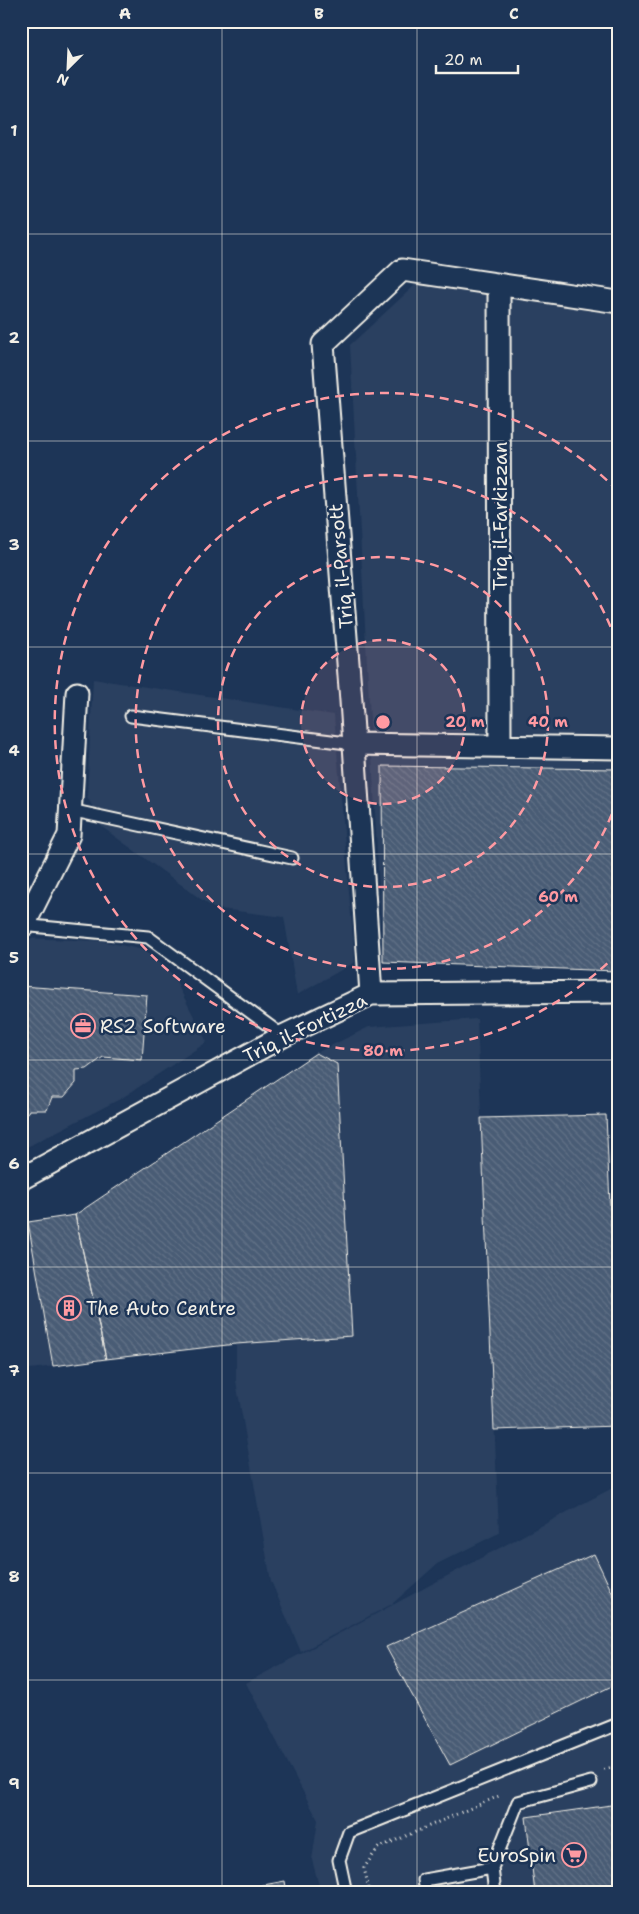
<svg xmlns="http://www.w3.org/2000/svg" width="639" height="1914" font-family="'Shantell Sans',sans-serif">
<defs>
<pattern id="building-back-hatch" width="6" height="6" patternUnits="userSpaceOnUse" patternTransform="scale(1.25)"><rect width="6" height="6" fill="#485b74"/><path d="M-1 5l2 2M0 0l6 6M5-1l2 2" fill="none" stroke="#637388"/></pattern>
</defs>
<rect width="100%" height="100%" fill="#1d3557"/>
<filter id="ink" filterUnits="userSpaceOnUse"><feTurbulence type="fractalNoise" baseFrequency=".02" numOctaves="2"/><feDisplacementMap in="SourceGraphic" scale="10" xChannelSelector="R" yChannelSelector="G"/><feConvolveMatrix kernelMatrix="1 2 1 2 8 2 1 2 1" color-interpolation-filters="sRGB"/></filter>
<g filter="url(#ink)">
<path fill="#2a4060" d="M427,274L618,306V964L383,962L350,345Z
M93,679L334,715L355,962L297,995L284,917L213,908L102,827L87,796Z
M21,938L101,941L144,950L172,974L207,1042L122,1098L21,1150Z
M477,1019L499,1533L437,1564L392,1604L301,1652L271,1581L236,1381V1345L21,1370V1209L27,1207L28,1222L75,1215L316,1053L369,1027Z
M618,1485V1893H321L312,1860L318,1820L246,1683Z"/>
<path fill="url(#building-back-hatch)" stroke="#f4f1e8" d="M382,766L618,769L616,971L383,962Z
M21,986L147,995L142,1060L103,1057L87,1069L76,1070V1083L64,1097H52L47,1110H29L27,1114H21Z
M316,1053L337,1064L352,1336L236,1344L106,1359L75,1215Z
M606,1115L618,1383V1426L494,1430L481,1118Z
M75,1215L106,1359L53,1366L28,1222Z
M594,1554L618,1605V1683L450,1765L386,1647Z
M618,1804V1893H535L526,1817Z
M285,1881L287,1893H221Z"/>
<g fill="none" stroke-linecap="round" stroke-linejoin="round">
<defs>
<path id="service" d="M131,716L355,744
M70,810L292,858
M21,925L148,937L283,1036
M492,1868L518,1802L591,1782
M346,1893L339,1860L349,1832L618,1724
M426,1893L424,1880L492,1868L495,1893"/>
<path id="minor" d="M499,285L500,746
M355,744L618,748
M24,925L69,835L77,693
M371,994L351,701L323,344L402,270L618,302
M21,1179L283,1036L371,994L618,992"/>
</defs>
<use href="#service" stroke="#f4f1e8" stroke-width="15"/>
<use href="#minor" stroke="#f4f1e8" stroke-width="25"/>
<path stroke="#f4f1e8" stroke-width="3" stroke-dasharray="1 4" stroke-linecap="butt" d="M604,1769L618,1766
M370,1893L364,1868L378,1848L499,1796"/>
<use href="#service" stroke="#1d3557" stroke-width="11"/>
<use href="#minor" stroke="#1d3557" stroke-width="21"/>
</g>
</g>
<path fill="none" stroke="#f4f1e8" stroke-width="1" stroke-opacity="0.55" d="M222,21V1893M417,21V1893M21,234H618M21,441H618M21,647H618M21,854H618M21,1060H618M21,1267H618M21,1473H618M21,1680H618"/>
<circle cx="383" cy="722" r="82" fill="#ff9aa2" fill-opacity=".12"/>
<g fill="none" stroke="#ff9aa2" stroke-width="2.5" stroke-dasharray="9 6">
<circle cx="383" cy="722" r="82"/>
<circle cx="383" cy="722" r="165"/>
<path d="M617 800A247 247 0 1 1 617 644"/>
<path d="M618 953A329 329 0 1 1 618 491"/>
</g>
<defs>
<symbol id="office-ring" viewBox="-11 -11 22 22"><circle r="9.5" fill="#1d3557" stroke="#ff9aa2" stroke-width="1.5"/><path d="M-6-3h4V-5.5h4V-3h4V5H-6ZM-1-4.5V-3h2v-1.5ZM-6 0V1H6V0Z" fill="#ff9aa2"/></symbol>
<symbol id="building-ring" viewBox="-11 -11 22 22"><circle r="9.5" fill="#1d3557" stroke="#ff9aa2" stroke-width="1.5"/><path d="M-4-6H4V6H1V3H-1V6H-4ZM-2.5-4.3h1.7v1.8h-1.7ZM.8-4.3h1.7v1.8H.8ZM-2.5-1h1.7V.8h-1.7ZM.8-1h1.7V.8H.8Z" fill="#ff9aa2"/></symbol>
<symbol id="supermarket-ring" viewBox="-11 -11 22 22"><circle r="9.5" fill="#1d3557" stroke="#ff9aa2" stroke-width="1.5"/><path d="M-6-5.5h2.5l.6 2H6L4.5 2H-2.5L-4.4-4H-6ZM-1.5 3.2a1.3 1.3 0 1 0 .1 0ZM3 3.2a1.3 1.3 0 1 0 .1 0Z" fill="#ff9aa2"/></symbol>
</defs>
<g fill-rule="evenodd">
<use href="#office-ring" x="69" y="1012" width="28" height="28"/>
<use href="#building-ring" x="55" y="1294" width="28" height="28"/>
<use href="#supermarket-ring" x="560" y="1841" width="28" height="28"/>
</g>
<g text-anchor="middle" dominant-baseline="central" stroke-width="5" stroke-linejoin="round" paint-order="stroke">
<g font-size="19" fill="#f4f1e8" stroke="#1d3557">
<text transform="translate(500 516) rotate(-90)">Triq il-Farkizzan</text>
<text transform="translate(341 566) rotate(-95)">Triq il-Parsott</text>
<text transform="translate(305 1028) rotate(-26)">Triq il-Fortizza</text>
</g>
<g font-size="19" fill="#f4f1e8" stroke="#1d3557" text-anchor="start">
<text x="100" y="1026">RS2 Software</text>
<text x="86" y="1308">The Auto Centre</text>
<text x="556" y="1855" text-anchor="end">EuroSpin</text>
</g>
</g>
<circle cx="383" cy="722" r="8" fill="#ff9aa2" stroke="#1d3557" stroke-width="2.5"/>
<g font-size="15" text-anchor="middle" font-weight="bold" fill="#ff9aa2" stroke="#1d3557" stroke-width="5" stroke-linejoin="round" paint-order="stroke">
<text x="465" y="727">20 m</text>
<text x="548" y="727">40 m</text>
<text x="558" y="902">60 m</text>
<text x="383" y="1056">80 m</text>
</g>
<rect width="639" height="1914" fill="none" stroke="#1d3557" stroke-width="55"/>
<g transform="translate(68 68) rotate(204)" stroke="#1d3557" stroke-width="4" paint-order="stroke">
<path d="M0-4L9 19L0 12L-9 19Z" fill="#f4f1e8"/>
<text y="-8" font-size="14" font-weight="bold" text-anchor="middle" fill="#f4f1e8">N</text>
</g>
<path d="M436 65v8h82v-8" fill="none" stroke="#f4f1e8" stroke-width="2.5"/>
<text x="444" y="65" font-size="15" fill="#f4f1e8" stroke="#1d3557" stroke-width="4" paint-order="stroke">20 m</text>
<rect x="28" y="28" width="584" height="1858" fill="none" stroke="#f4f1e8" stroke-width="2"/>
<g font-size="16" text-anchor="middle" font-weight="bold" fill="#f4f1e8">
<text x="125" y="19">A</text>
<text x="319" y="19">B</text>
<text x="514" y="19">C</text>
<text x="14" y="136">1</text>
<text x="14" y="343">2</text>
<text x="14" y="550">3</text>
<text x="14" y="756">4</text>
<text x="14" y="963">5</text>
<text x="14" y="1169">6</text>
<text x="14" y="1376">7</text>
<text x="14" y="1582">8</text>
<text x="14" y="1789">9</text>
</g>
</svg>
